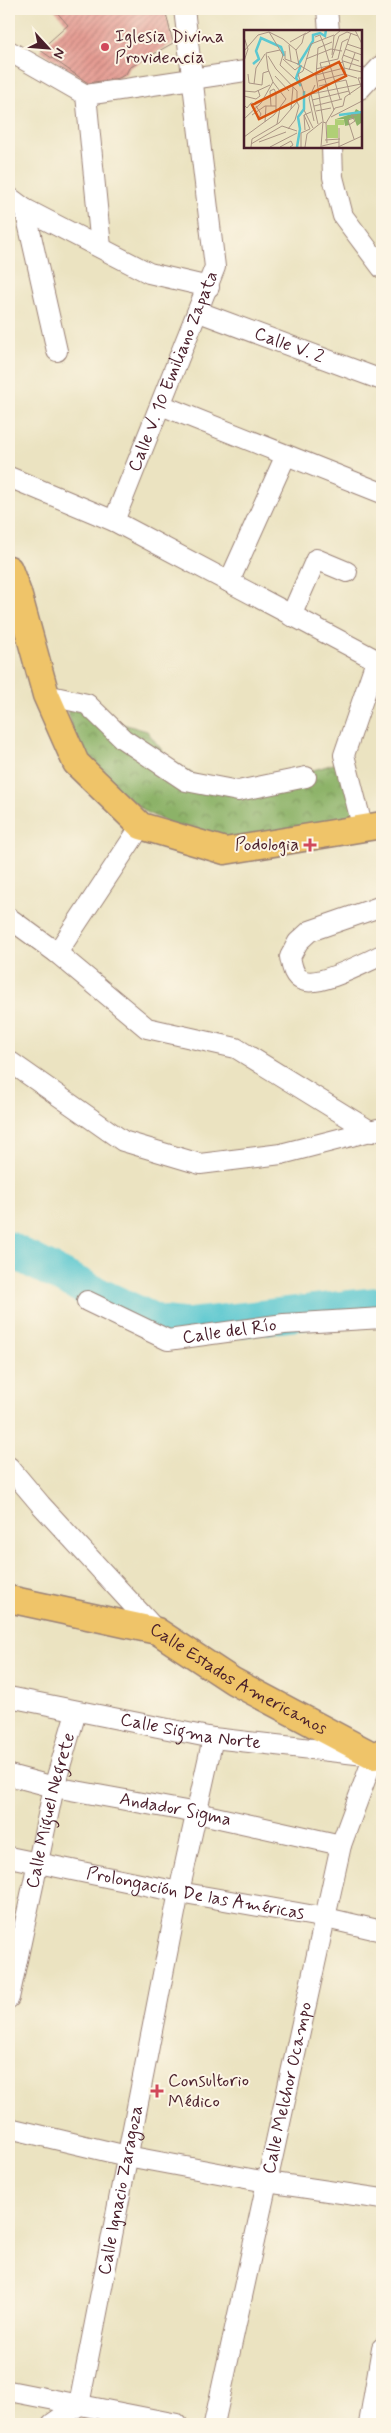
<svg xmlns="http://www.w3.org/2000/svg" width="391" height="2433" font-family="Mynerve,sans-serif">
<defs>
<pattern id="forest-crowns" width="20" height="18" patternUnits="userSpaceOnUse" patternTransform="scale(1.25)"><rect width="20" height="18" fill="#8cb267"/><path d="M2 6a3 3 0 1 1 6 0M12 15a3 3 0 1 1 6 0" fill="none" stroke="#749055"/></pattern>
<pattern id="building-hatch" width="6" height="6" patternUnits="userSpaceOnUse" patternTransform="scale(1.25)"><rect width="6" height="6" fill="#e59c93"/><path d="M-1 1l2-2M0 6l6-6M5 7l2-2" fill="none" stroke="#bc7f78"/></pattern>
</defs>
<rect width="100%" height="100%" fill="#fcf5e5"/>
<filter id="ink" filterUnits="userSpaceOnUse"><feTurbulence type="fractalNoise" baseFrequency=".02" numOctaves="2"/><feDisplacementMap in="SourceGraphic" scale="10" xChannelSelector="R" yChannelSelector="G"/><feConvolveMatrix kernelMatrix="1 2 1 2 8 2 1 2 1" color-interpolation-filters="sRGB"/></filter>
<filter id="wash" filterUnits="userSpaceOnUse"><feTurbulence type="fractalNoise" baseFrequency=".0096" numOctaves="4" result="noise"/><feDisplacementMap in="SourceGraphic" scale="20" xChannelSelector="R" yChannelSelector="G"/><feGaussianBlur stdDeviation="1.12" result="paint"/><feColorMatrix in="noise" values="0 0 0 0 0 0 0 0 0 0 0 0 0 0 0 0 0 1.4 0 .05"/><feComposite in="paint" operator="in"/></filter>
<g filter="url(#wash)">
<rect width="100%" height="100%" fill="#ebe3c1"/>
<path fill="url(#forest-crowns)" stroke="#6b6849" d="M67,708L147,731L168,758L198,777L255,787L344,761L359,827L209,843L148,813L81,763Z"/>
<g fill="none" stroke-linecap="round" stroke-linejoin="round">
<path stroke="#5bc8d0" stroke-width="35" d="M9,1249L99,1295L159,1323L186,1326L382,1304"/>
</g>
<g id="blocks">
<path fill="url(#building-hatch)" d="M54,9H165L173,43L129,68L126,74L119,78L88,83L40,50L68,25Z"/>
</g>
</g>
<g filter="url(#ink)">
<use href="#blocks" fill-opacity="0" stroke="#9a8176" stroke-width="1"/>
<g fill="none" stroke-linecap="round" stroke-linejoin="round">
<defs>
<g id="minor">
<path d="M327,9L329,31"/>
<path d="M9,51L86,95L245,71"/>
<path d="M360,89L382,65"/>
<path d="M86,95L101,247"/>
<path d="M332,146L333,177L343,216L382,268"/>
<path d="M9,197L25,209L149,273L209,287"/>
<path d="M25,209L57,351"/>
<path id="s1" d="M199,312L379,379L382,376"/>
<path d="M161,405L382,493"/>
<path d="M9,477L114,521L382,663"/>
<path id="s2" d="M114,521L215,267L184,9"/>
<path d="M229,582L286,455"/>
<path d="M291,616L316,559L347,572"/>
<path d="M46,695L87,704L123,739L186,781L238,791L306,777"/>
<path d="M363,829L344,755L376,661"/>
<path d="M382,906L310,931L298,942L290,957C292,966 293,976 302,980C318,988 366,962 382,955"/>
<path d="M9,918L57,953L147,1028L236,1048L372,1132"/>
<path d="M57,953L141,826"/>
<path d="M9,1061L123,1141L200,1164L281,1154L378,1129"/>
<path id="s3" d="M87,1301L168,1340L284,1324L382,1318"/>
<path d="M9,1467L41,1505L157,1631"/>
<path id="s4" d="M9,1697L213,1738L365,1755"/>
<path id="s5" d="M9,1775L54,1787L197,1813L341,1845"/>
<path id="s6" d="M9,1857L179,1892L326,1918L382,1931"/>
<path id="s7" d="M9,1998L54,1787L76,1712"/>
<path d="M9,2128L127,2156L267,2182L382,2199"/>
<path d="M9,2391L177,2424"/>
<path id="s8" d="M52,2424L79,2405L179,1892L213,1738"/>
<path id="s9" d="M214,2424L341,1845L374,1756"/>
<path d="M369,2424L382,2348"/>
</g>
<g id="major">
<path d="M9,569L18,593L46,695L76,763L141,826L225,851L382,825"/>
<path id="s10" d="M9,1599L157,1631L233,1681L374,1756L382,1752"/>
</g>
</defs>
<use href="#minor" stroke="#9a8176" stroke-width="22"/>
<use href="#major" stroke="#9a8176" stroke-width="29"/>
<use href="#minor" stroke="#fff" stroke-width="20"/>
<use href="#major" stroke="#efc469" stroke-width="26"/>
</g>
</g>
<g fill="#d1495b" stroke="#fcf5e5" stroke-width="2">
<circle cx="105" cy="47" r="5"/>
<path d="M307.5 837.5h5v5h5v5h-5v5h-5v-5h-5v-5h5z"/>
<path d="M154.5 2083.5h5v5h5v5h-5v5h-5v-5h-5v-5h5z"/>
</g>
<g text-anchor="middle" dominant-baseline="central" stroke-width="4" stroke-linejoin="round" paint-order="stroke">
<g font-size="18" fill="#4a1f2b" stroke="#fcf5e5" text-anchor="start">
<text x="115" y="37">Iglesia Divina<tspan x="115" dy="21">Providencia</tspan></text>
<text x="299" y="845" text-anchor="end">Podologia</text>
<text x="168" y="2081">Consultorio<tspan x="168" dy="21">Médico</tspan></text>
</g>
<g font-size="18" fill="#4a1f2b" stroke="#fcf5e5">
<text stroke="none"><textPath href="#s1" startOffset="96">Calle V. 2</textPath></text>
<text stroke="none"><textPath href="#s2" startOffset="161">Calle V. 10 Emiliano Zapata</textPath></text>
<text stroke="none"><textPath href="#s3" startOffset="152">Calle del Río</textPath></text>
<text stroke="none"><textPath href="#s10" startOffset="246">Calle Estados Americanos</textPath></text>
<text stroke="none"><textPath href="#s4" startOffset="185">Calle Sigma Norte</textPath></text>
<text stroke="none"><textPath href="#s5" startOffset="170">Andador Sigma</textPath></text>
<text stroke="none"><textPath href="#s7" startOffset="192">Calle Miguel Negrete</textPath></text>
<text stroke="none"><textPath href="#s6" startOffset="190">Prolongación De las Américas</textPath></text>
<text stroke="none"><textPath href="#s9" startOffset="344">Calle Melchor Ocampo</textPath></text>
<text stroke="none"><textPath href="#s8" startOffset="252">Calle Ignacio Zaragoza</textPath></text>
</g>
</g>
<g transform="translate(244 30)">
<rect width="118" height="118" fill="#ebe3c1"/>
<path d="M91,89L101,90L100,95H94V108H83V95H91Z" fill="#b0cf76"/>
<path d="M112,79L117,82V93L113,96L110,88L105,89V95L101,96L100,89H92L110,83Z" fill="#8cb267"/>
<path fill="none" stroke="#5bc8d0" stroke-width="2.5" d="M9,34L15,29L12,21L17,8L37,17L40,26M54,35L69,11V5L76,3L81,6L82,0M57,35L52,48L57,56M95,85L118,82M53,117L56,99L54,87L60,79V61"/>
<path fill="none" stroke="#ab9585" stroke-width="1" d="M111,0L118,14M25,2L39,9L52,20M0,7L4,19L0,31M71,7L76,5L80,15L96,69M46,12L62,3M67,14L90,5M103,14L118,19M45,15L47,31M101,19L118,25M36,20L39,25L36,35L51,49M52,20L55,35L72,45L79,91L77,117M52,20L58,13L60,5L68,0M0,21L14,5L25,2M41,21V29L54,34M88,25L90,6L97,0M99,25L115,31M88,28L95,6L103,2L114,6M39,29L51,40L56,36M62,29L87,19L98,21M99,31L118,37M72,39L99,32M105,40L111,23M4,44L5,53L18,55L19,43L25,41M72,45L100,38L118,42M102,45L98,29L107,3M31,46L45,61M72,46L74,18L88,12M74,51L100,44L113,48M10,54L12,38L21,24M75,56L102,50L106,65M0,61L11,62L26,55M26,61L30,59L32,63V82M26,61L27,76M60,63L54,44L59,41L67,14M67,64L117,54M67,64L74,94M0,66L12,69L16,66L14,60M68,70L105,61M0,75L3,78L7,73L12,74M12,76L17,84L14,90M70,76L98,69M47,79L49,57M60,80L69,98M90,80L76,33L94,29L98,12L104,9M72,81L87,78M8,85L21,76H32M87,87L118,71M0,89L17,73L29,52M70,91L65,68L71,55M21,92L22,76M79,92L82,93L91,78L99,76L101,67L117,56L114,48H118M82,93L83,113M33,94L36,78M105,95L111,91L107,85H113M38,96L53,101M95,98V116M44,99L51,90L55,76L53,72M61,100L60,85L67,82M0,107L30,85L42,69L29,52L24,39L22,23L36,20L25,2M110,109L104,90L110,88M81,110L96,109M15,112L42,102M7,114L38,96M78,116L95,112M7,117L8,109L35,93L53,72V61L32,39L24,26M26,117L53,103M36,117L47,111L49,115L46,117M57,117V103L66,99L60,85M61,117L63,104L78,92M94,117L118,106"/>
<path fill="#d8530f" fill-opacity="0.15" stroke="#d8530f" stroke-width="2.5" d="M95,32L102,46L15,89L8,75Z"/>
<rect width="118" height="118" fill="none" stroke="#4a1f2b" stroke-width="2.5"/>
</g>
<rect width="391" height="2433" fill="none" stroke="#fcf5e5" stroke-width="30"/>
<g transform="translate(48 48) rotate(116)" stroke="#fcf5e5" stroke-width="4" paint-order="stroke">
<path d="M0-4L9 19L0 12L-9 19Z" fill="#4a1f2b"/>
<text y="-8" font-size="14" font-weight="bold" text-anchor="middle" fill="#4a1f2b">N</text>
</g>
</svg>
